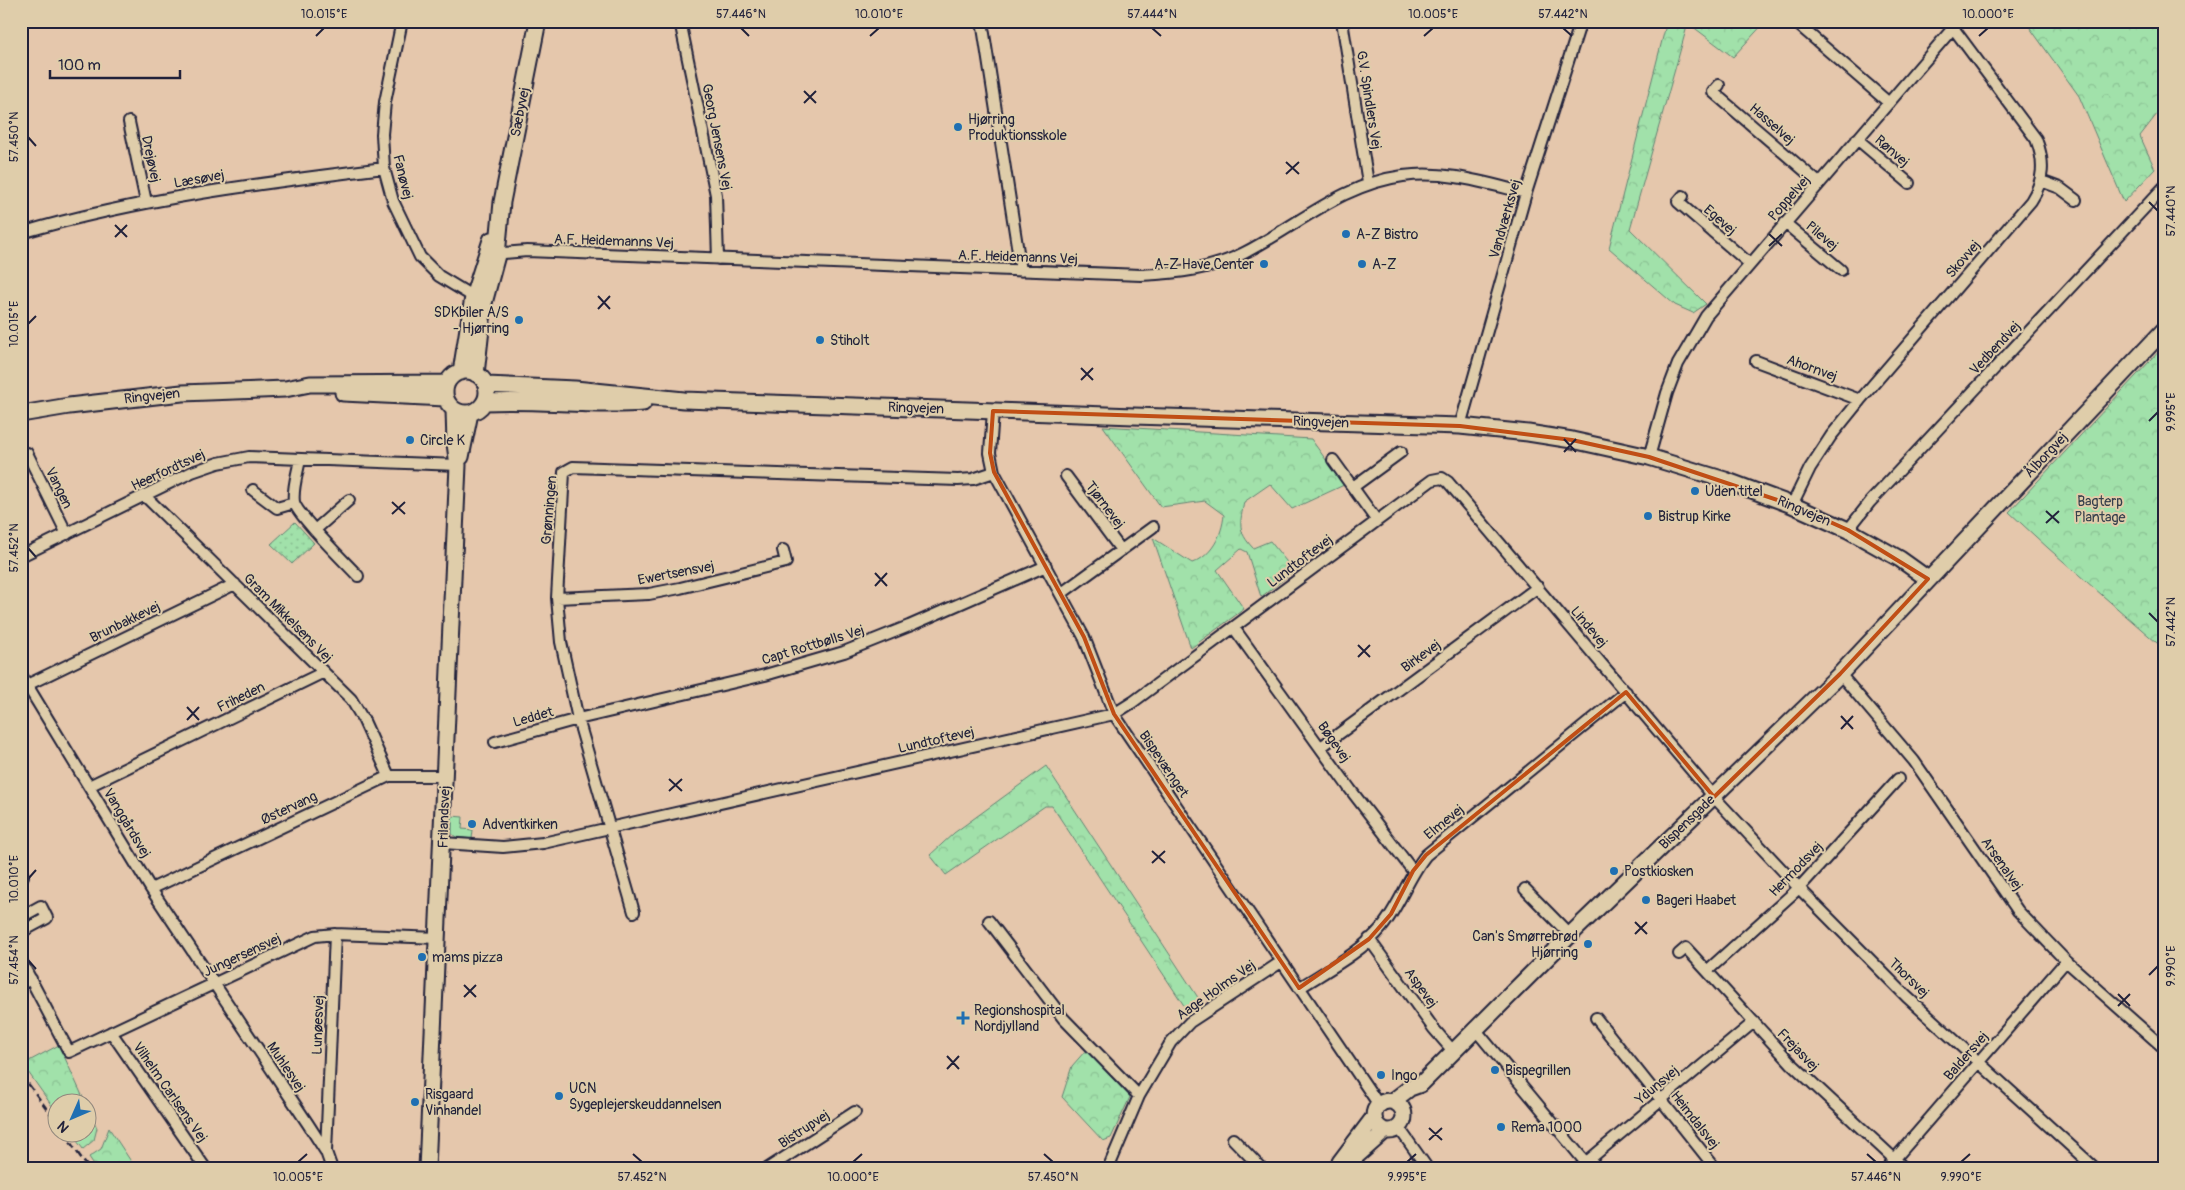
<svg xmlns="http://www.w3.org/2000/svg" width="2185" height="1190" font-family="Pangolin,sans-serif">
<defs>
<pattern id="forest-crowns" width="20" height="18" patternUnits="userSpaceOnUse" patternTransform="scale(1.25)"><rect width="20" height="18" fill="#a1e1aa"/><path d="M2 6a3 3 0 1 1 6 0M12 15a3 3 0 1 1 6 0" fill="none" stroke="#8ac193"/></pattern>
<pattern id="park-dots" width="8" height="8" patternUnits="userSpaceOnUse" patternTransform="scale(1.25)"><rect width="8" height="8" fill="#a1e1aa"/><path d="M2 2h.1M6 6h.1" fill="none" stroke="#8ac193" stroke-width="1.8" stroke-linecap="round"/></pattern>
</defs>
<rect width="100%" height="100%" fill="#e5c7ac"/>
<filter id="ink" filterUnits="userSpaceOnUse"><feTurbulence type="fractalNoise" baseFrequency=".02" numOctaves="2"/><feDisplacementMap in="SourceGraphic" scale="10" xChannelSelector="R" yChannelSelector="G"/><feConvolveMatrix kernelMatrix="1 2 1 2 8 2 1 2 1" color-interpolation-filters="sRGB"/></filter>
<g filter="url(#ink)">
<path fill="#a1e1aa" stroke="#628272" d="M452,816L463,817L462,829L473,830L472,839L456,837L452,834Z"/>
<path fill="url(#forest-crowns)" stroke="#628272" d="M1667,21H1766L1733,57L1688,23L1630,229L1706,304L1693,313L1675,305L1609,248Z
M2025,21H2164V105L2140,136L2155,169L2124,202L2079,96Z
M2164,346V649L2048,548L2009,512Z
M1103,426L1311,439L1344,485L1292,509L1270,484L1244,502C1240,523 1237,531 1253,548L1270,541L1294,571L1261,597L1247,552L1241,549L1217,570L1244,609L1191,648L1153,538L1192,563C1212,556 1222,535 1224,515L1205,501L1161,507Z
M1046,766L1199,999L1187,1010L1052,806H1045L946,875L930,855L954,833Z
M59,1045L85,1102H58L57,1113L21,1062V1051L29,1061Z
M1086,1050L1130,1097L1111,1138L1103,1141L1062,1097L1072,1066Z
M88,1108L97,1128L94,1140L83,1149L71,1133L88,1132Z
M109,1128L136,1169H97L89,1157L101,1149Z"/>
<path fill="url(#park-dots)" stroke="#628272" d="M295,522L314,543L292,564L271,544Z"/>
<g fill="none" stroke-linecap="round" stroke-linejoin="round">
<defs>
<path id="street" d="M402,21L385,102L382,134L384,168L393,201L420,257L439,276L477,299
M680,21L716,195L718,259
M982,21L1021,271
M1342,21L1368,183
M1794,21L1889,103
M1719,85L1713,92L1819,183
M129,122L146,202
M1857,139L1909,183
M2041,181L2060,188L2076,200
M1683,196L1678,202L1750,264
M1785,223L1841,270
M21,233C140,198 262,183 384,168
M492,254L527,251L1141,275C1177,273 1211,270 1244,253C1297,226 1342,184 1403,176C1445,170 1485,183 1526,193
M1756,361L1860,400
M993,411L990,453L994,472L1084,637L1114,714L1379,1105
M1460,426L1526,193L1581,21
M27,453L67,534
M1649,457L1667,393L1678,364L1706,316L1953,28
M300,459C298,472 292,488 294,502C297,515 346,563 358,576
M1333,460L1377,521
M1066,476L1121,550
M1353,487L1401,452
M253,490L277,508L294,503
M145,496L351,699L364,721L389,776
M1792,505L1810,468L1831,436L1860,400L2031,201C2044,181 2045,162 2036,139L1948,21
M316,529L349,500
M1848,530L1870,502L2164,187
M21,556L192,472L218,463L249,457L458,465
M1062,593L1153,527
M557,598L649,594L680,588L786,562L783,550
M1234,628L1350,789L1413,871
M1840,674L1914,761L2018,911L2066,961L2164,1048
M21,675L151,889L308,1124L326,1152L332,1169
M27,685L235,584
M495,742L578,719L765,675L844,652L909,626L1046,566
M1321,747L1538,587
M89,786L324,672
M443,843L503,847L543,843L1114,714L1133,702L1432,480L1442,478L1448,482L1714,797L1799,888L1907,997L2096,1169
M21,872L23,876L21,877
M151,889L389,776H445
M1525,889L1570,935
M634,912L578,719L561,642L557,598L564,472L573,467L958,480L973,479L994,472
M21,917L41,906L47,918L21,932
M989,921L1063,1018L1139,1096
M1369,939L1434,1029L1453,1051
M1679,954L1686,948L1791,1063L1905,1169
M21,961L69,1052L315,936L335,934L438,938
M1707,971L1799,888L1898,779
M21,984L31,979
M1299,988C1327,970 1361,953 1382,927C1400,905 1408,877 1426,855L1626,692
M1596,1018L1716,1169
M1475,1029L1591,1169
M111,1032L206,1169
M1399,1128L1428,1169
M1233,1139L1262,1169
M326,1152L335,934
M767,1169L855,1112
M1108,1169L1139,1096L1171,1042L1190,1022L1281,962
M1578,1169L1754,1022
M1886,1169L2066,961"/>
<path id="secondary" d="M445 392a21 21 0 1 1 42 0a21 21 0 1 1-42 0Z
M461,372L473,297L491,240
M476,374L484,303L497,255L502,202L538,21
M486,385L575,389L684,400L1134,416L1460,426L1528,433L1572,440L1649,457L1725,480L1792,505L1848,530L1900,559L1928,579
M343,393L445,398
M485,402C538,399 590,407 643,403
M21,414L69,406L182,393L285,389L310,384L447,383
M461,457L470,413
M1374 1116a15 15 0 1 1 30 0a15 15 0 1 1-30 0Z
M1393,1101L1410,1088L1421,1084L1570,935L1840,674L2164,330
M1340,1162L1374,1117
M427,1169L458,465L455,444L454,410
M1336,1169L1351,1161L1385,1131"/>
</defs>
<use href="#street" stroke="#22223b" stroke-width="14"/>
<use href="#secondary" stroke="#22223b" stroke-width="19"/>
<use href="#street" stroke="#dfcdaa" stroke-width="10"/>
<use href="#secondary" stroke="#dfcdaa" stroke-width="15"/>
<path stroke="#22223b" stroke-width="2.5" stroke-dasharray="8 4" stroke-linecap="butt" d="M21,1074L58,1124
M63,1132L89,1169"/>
</g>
</g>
<path fill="none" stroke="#c04e15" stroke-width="4" stroke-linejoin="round" d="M993,411L1460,426L1572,440L1649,457L1792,505L1848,530L1928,579L1840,674L1714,797L1626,692L1426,855L1413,871L1391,914L1369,939L1299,988L1114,714L1084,637L994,472L990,453Z"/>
<path fill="none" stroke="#22223b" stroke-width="2" d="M741,28L749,36M1152,28L1161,36M1563,28L1572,36M316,36L324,28M870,36L879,28M1424,36L1433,28M1979,36L1988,28M804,91L816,103M804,103L816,91M28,137L36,146M1286,162L1299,174M1286,174L1299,162M2149,202L2158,211M115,225L127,237M1769,234L1782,246M115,237L127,225M1769,246L1782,234M598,296L610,309M598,309L610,296M28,324L36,316M1081,368L1093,380M1081,380L1093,368M2149,421L2158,412M1564,439L1576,452M1564,452L1576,439M392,502L405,514M2046,511L2059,523M392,514L405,502M2046,523L2059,511M28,548L36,557M875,573L887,586M875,586L887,573M2149,613L2158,622M1358,645L1370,657M1358,657L1370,645M187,707L199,720M1841,716L1853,729M187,720L199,707M1841,729L1853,716M669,779L682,791M669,791L682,779M1152,851L1165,863M1152,863L1165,851M28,879L36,870M1635,922L1647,934M1635,934L1647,922M28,960L36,969M2149,975L2158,966M464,985L476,997M2118,994L2130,1006M464,997L476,985M2118,1006L2130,994M947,1056L959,1069M947,1069L959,1056M1429,1128L1442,1140M1429,1140L1442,1128M633,1154L642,1162M1044,1154L1053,1162M1867,1154L1876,1162M298,1162L307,1154M853,1162L862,1154M1407,1162L1416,1154M1961,1162L1970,1154"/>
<g fill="#1f6fb2" stroke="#dfcdaa" stroke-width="2">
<circle cx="958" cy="127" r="5"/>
<circle cx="1346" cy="234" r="5"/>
<circle cx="1264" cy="264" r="5"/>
<circle cx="1362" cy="264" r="5"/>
<circle cx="519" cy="320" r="5"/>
<circle cx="820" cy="340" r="5"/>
<circle cx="410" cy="440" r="5"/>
<circle cx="1695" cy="491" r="5"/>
<circle cx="1648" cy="516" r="5"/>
<circle cx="472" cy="824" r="5"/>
<circle cx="1614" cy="871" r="5"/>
<circle cx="1646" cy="900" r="5"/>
<circle cx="1588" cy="944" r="5"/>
<circle cx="422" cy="957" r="5"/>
<path d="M960.5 1010.5h5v5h5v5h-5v5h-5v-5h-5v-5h5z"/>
<circle cx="1495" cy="1070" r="5"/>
<circle cx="1381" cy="1075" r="5"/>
<circle cx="559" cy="1096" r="5"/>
<circle cx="415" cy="1102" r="5"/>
<circle cx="1501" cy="1127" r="5"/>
</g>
<g text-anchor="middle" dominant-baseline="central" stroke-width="4" stroke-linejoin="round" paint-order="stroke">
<g font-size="14" fill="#22223b" stroke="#dfcdaa">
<text transform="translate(1369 100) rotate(81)">G.V. Spindlers Vej</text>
<text transform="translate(520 112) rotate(-79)">Sæbyvej</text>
<text transform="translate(1772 124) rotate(41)">Hasselvej</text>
<text transform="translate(717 137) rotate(79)">Georg Jensens Vej</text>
<text transform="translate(1892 151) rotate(41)">Rønvej</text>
<text transform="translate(151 159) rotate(78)">Drejøvej</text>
<text transform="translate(403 177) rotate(76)">Fanøvej</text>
<text transform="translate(199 179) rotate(-10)">Læsøvej</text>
<text transform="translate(1789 198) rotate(-49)">Poppelvej</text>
<text transform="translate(1505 219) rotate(-74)">Vandværksvej</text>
<text transform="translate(1720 220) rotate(41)">Egevej</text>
<text transform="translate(1822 236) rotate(40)">Pilevej</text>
<text transform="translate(614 241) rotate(2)">A.F. Heidemanns Vej</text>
<text transform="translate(1018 257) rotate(2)">A.F. Heidemanns Vej</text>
<text transform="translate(1963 259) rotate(-49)">Skovvej</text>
<text transform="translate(1995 348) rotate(-47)">Vedbendvej</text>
<text transform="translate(1812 368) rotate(20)">Ahornvej</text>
<text transform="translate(152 396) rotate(-6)">Ringvejen</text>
<text transform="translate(916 408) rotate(2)">Ringvejen</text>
<text transform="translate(1321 422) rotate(2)">Ringvejen</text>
<text transform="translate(2046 455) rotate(-47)">Ålborgvej</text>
<text transform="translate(168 470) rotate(-25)">Heerfordtsvej</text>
<text transform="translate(59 488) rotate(64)">Vangen</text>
<text transform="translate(1105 505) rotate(53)">Tjørnevej</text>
<text transform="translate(549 510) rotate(-85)">Grønningen</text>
<text transform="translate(1804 511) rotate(23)">Ringvejen</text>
<text transform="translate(1300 561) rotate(-37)">Lundtoftevej</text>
<text transform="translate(676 573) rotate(-11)">Ewertsensvej</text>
<text transform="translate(288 618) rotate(45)">Gram Mikkelsens Vej</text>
<text transform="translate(125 622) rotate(-26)">Brunbakkevej</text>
<text transform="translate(1589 627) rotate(50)">Lindevej</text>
<text transform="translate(813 645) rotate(-17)">Capt Rottbølls Vej</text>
<text transform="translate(1421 656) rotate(-36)">Birkevej</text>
<text transform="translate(241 697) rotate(-26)">Friheden</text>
<text transform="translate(533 717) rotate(-16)">Leddet</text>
<text transform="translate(936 740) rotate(-13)">Lundtoftevej</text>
<text transform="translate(1334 742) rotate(55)">Bøgevej</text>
<text transform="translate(1164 764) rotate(56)">Bispevænget</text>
<text transform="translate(289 808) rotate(-25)">Østervang</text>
<text transform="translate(444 817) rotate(-88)">Frilandsvej</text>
<text transform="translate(1444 822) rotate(-39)">Elmevej</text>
<text transform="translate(1687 822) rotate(-44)">Bispensgade</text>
<text transform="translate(127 823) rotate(59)">Vanggårdsvej</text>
<text transform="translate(2002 864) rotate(55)">Arsenalvej</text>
<text transform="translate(1796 869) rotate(-46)">Hermodsvej</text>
<text transform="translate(242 955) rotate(-25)">Jungersensvej</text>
<text transform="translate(1909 978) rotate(44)">Thorsvej</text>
<text transform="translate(1421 988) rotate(54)">Aspevej</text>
<text transform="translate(1216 990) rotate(-35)">Aage Holms Vej</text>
<text transform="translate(318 1025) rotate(-88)">Lunøesvej</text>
<text transform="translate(1798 1050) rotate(46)">Frejasvej</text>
<text transform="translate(1966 1056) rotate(-49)">Baldersvej</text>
<text transform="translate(286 1067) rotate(56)">Muhlesvej</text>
<text transform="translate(1657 1085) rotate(-40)">Ydunsvej</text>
<text transform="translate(170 1092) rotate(55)">Vilhelm Carlsens Vej</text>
<text transform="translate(1695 1120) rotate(52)">Heimdalsvej</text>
<text transform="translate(804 1129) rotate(-33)">Bistrupvej</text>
</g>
<g font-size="14" fill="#22223b" stroke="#dfcdaa" text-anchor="start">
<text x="968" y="119">Hjørring<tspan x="968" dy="16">Produktionsskole</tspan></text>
<text x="1356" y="234">A-Z Bistro</text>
<text x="1254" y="264" text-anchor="end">A-Z Have Center</text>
<text x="1372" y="264">A-Z</text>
<text x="509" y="312" text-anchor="end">SDKbiler A/S<tspan x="509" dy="16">- Hjørring</tspan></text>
<text x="830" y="340">Stiholt</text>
<text x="420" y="440">Circle K</text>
<text x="1705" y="491">Uden titel</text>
<text x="1658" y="516">Bistrup Kirke</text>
<text x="482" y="824">Adventkirken</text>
<text x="1624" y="871">Postkiosken</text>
<text x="1656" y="900">Bageri Haabet</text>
<text x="1578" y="936" text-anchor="end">Can's Smørrebrød<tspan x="1578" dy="16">Hjørring</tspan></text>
<text x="432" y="957">mams pizza</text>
<text x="974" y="1010">Regionshospital<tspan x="974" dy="16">Nordjylland</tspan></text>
<text x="1505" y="1070">Bispegrillen</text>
<text x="1391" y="1075">Ingo</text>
<text x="569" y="1088">UCN<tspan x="569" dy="16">Sygeplejerskeuddannelsen</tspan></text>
<text x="425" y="1094">Risgaard<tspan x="425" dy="16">Vinhandel</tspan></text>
<text x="1511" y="1127">Rema 1000</text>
</g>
<g font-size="14" fill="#353f4c" stroke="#dfcdaa">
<text x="2100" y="501">Bagterp<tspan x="2100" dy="16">Plantage</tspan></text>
</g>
</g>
<rect width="2185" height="1190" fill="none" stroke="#dfcdaa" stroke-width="55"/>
<g transform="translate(72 1118) rotate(225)"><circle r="24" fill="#dfcdaa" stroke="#93897e"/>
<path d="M0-4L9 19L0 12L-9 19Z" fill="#1f6fb2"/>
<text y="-8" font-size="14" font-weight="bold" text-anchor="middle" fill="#22223b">N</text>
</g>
<path d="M50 70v8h130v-8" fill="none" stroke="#22223b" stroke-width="2.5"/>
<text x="58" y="70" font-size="15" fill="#22223b" stroke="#dfcdaa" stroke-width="4" paint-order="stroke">100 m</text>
<rect x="28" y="28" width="2130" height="1134" fill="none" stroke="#22223b" stroke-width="2"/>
<g font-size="12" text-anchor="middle" fill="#22223b">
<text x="324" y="18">10.015°E</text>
<text x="741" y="18">57.446°N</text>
<text x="879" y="18">10.010°E</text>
<text x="1152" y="18">57.444°N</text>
<text x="1433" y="18">10.005°E</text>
<text x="1563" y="18">57.442°N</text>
<text x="1988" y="18">10.000°E</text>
<text transform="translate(14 137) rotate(-90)" y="4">57.450°N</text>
<text transform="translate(2171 211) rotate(-90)" y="4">57.440°N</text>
<text transform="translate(14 324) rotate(-90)" y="4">10.015°E</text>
<text transform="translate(2171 412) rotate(-90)" y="4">9.995°E</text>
<text transform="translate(14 548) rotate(-90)" y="4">57.452°N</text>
<text transform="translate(2171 622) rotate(-90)" y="4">57.442°N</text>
<text transform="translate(14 879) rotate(-90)" y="4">10.010°E</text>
<text transform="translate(14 960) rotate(-90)" y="4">57.454°N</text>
<text transform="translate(2171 966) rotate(-90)" y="4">9.990°E</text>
<text x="298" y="1181">10.005°E</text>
<text x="642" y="1181">57.452°N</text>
<text x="853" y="1181">10.000°E</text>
<text x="1053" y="1181">57.450°N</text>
<text x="1407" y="1181">9.995°E</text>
<text x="1876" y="1181">57.446°N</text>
<text x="1961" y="1181">9.990°E</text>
</g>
</svg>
